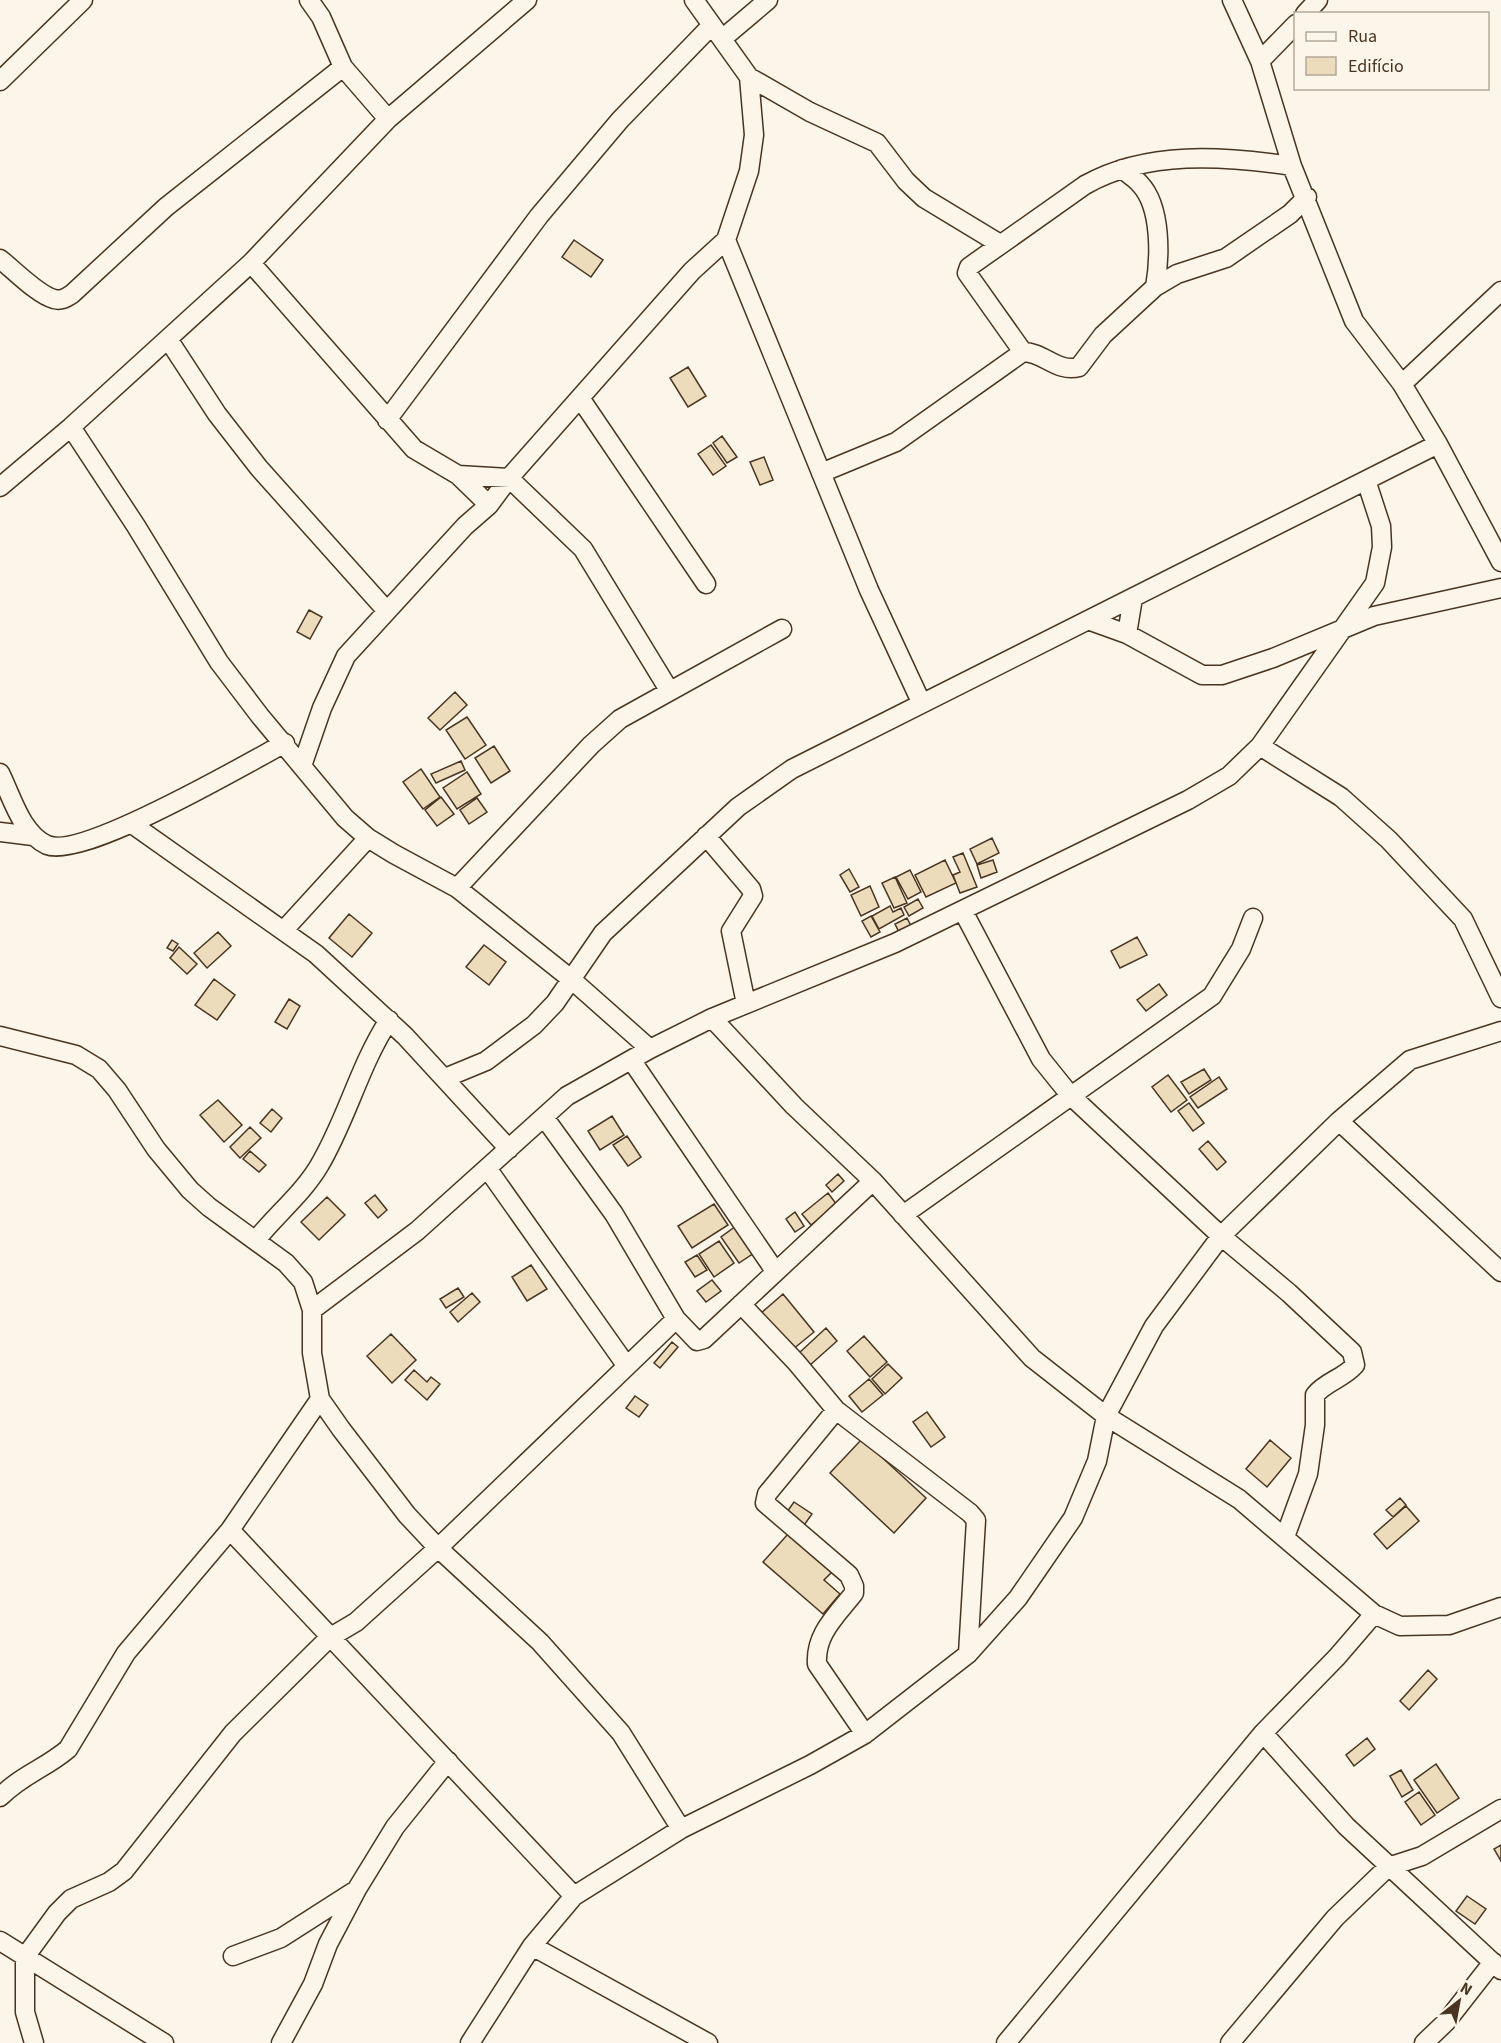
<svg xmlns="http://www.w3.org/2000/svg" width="1501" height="2043" font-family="'Source Sans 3',sans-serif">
<rect width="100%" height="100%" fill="#fbf6e9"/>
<path fill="#ecdcbc" stroke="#4a3520" stroke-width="1.5" d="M574,240L603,260L591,277L562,257Z
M688,367L706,396L688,407L670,378Z
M722,436L737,457L727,463L713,443Z
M711,445L726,466L713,475L698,454Z
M764,457L773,480L760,485L750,462Z
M309,610L322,617L310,639L297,632Z
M455,692L467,705L440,730L428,718Z
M467,717L486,745L465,759L446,730Z
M494,746L510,771L491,783L475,758Z
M461,761L465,770L436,783L431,774Z
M421,769L440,797L423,809L403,782Z
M467,772L481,794L457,809L443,788Z
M441,797L454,814L437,826L425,810Z
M477,798L487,812L469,824L460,810Z
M992,838L999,853L977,864L970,849Z
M963,853L977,887L960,893L953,875L960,872L953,857Z
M945,860L956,883L926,897L915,875Z
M993,860L997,872L981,878L977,865Z
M849,869L859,887L850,892L840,875Z
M910,870L921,892L908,899L896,877Z
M895,877L907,903L894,908L882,883Z
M870,886L879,907L861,916L851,895Z
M918,899L923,908L909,916L904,907Z
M890,906L893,912L901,908L904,915L879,929L872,916Z
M349,914L372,933L352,957L329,938Z
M871,916L880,932L871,937L862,921Z
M907,918L913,930L901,936L895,924Z
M218,932L231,946L207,968L194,953Z
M1137,937L1147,955L1120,968L1111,951Z
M172,940L178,944L173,951L167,948Z
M484,945L506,962L489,985L466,967Z
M179,947L197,964L187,974L170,958Z
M214,979L235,995L217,1020L195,1005Z
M1159,984L1167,995L1146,1011L1137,1000Z
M289,999L300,1006L287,1029L275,1022Z
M1204,1069L1211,1080L1189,1094L1181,1082Z
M1168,1075L1187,1100L1171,1112L1152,1087Z
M1219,1077L1227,1089L1198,1108L1190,1097Z
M218,1100L242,1125L224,1142L200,1115Z
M1189,1103L1204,1123L1193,1131L1178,1111Z
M272,1109L282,1118L271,1132L260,1123Z
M612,1116L624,1135L600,1150L588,1131Z
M250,1127L261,1138L240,1158L230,1147Z
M627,1136L641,1157L628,1166L613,1145Z
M1208,1141L1226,1162L1217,1170L1199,1149Z
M250,1151L266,1165L259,1172L243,1159Z
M838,1174L844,1181L832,1192L826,1185Z
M828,1193L837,1205L811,1225L802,1214Z
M375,1195L387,1210L378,1218L365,1203Z
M327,1197L345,1215L319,1240L301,1222Z
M714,1204L728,1225L692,1248L678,1226Z
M795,1212L804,1226L795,1232L786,1219Z
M736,1226L754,1253L739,1263L721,1237Z
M719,1241L734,1263L714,1277L699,1254Z
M697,1255L707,1270L695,1277L685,1262Z
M531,1265L547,1289L527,1301L512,1277Z
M712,1280L721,1291L706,1302L697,1291Z
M458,1288L464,1297L446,1308L440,1299Z
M472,1293L480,1302L458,1322L450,1312Z
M783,1294L814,1332L792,1350L761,1313Z
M826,1328L837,1341L809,1366L798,1354Z
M391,1334L416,1360L392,1383L367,1356Z
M864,1336L887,1362L870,1377L847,1351Z
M672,1342L678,1347L660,1368L654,1363Z
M888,1364L902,1378L885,1394L872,1379Z
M414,1370L427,1382L431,1377L440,1384L427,1400L405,1380Z
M869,1379L883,1395L862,1412L849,1396Z
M635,1396L648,1405L639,1417L626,1408Z
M927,1412L945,1437L931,1447L913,1422Z
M862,1439L926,1498L894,1533L830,1473Z
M1270,1440L1291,1458L1267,1487L1246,1469Z
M1400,1498L1406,1505L1393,1517L1386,1510Z
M794,1502L812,1514L802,1528L784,1516Z
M1406,1506L1419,1521L1387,1549L1374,1534Z
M788,1534L832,1572L824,1580L840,1594L823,1614L763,1562Z
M1428,1670L1437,1679L1409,1710L1400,1701Z
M1367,1738L1375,1749L1354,1766L1346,1755Z
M1436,1764L1459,1798L1437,1813L1414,1780Z
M1401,1770L1413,1790L1402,1797L1390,1776Z
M1419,1792L1435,1815L1421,1825L1405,1802Z
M1501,1845V1861L1494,1849Z
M1467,1896L1486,1909L1475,1924L1456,1911Z"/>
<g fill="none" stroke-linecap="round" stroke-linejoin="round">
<defs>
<path id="street" d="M309,0L321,17L343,67L388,119
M694,0L749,77L754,135L749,171L726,240L869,590L921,702
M1232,0L1260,61L1292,166L1354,321L1402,384L1438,444L1501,562
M1305,14L1318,0
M722,39L768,0
M1260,61L1296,24
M749,77L810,112L877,143L906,181L924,198L1000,244
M0,81L83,0
M1122,169C1128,174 1135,178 1140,184C1162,207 1160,259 1155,287
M0,259C14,270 38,295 54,299C61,301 66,298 72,294L166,207L343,67
M251,263L414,449L458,475L489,505
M168,339L217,414L259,468L386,610
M1023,352L967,273L969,267L1085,185C1147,150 1224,156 1292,166
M1402,384L1501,291
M580,398L706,584
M387,420L539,216L620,120L712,25
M71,427L136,526L219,662L260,716L345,818L368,838L394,854L457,888L571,979L650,1049L712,1018L794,1106L873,1181L1032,1358L1106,1416L1239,1499L1374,1614L1337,1657L1263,1733L1006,2043
M821,473L896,442L1023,352C1044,352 1057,373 1079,367L1103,335L1155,287L1177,274L1226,258L1290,214L1307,197
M458,475L509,478L583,549L669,690
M0,487L71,427L251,263L388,119L527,0
M1088,620L1127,634L1202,675H1222L1273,658L1374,616L1501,588
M1127,634L1133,598
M1260,746L1341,797L1389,840L1463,919L1501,998
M302,766L322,708L346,656L465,526L489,505L509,478L692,271L726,240
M0,773C12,797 21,833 47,845C82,860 246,764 285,743
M132,824L316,954L405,1036L509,1149
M0,832L33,836
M706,836L751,889L753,896L731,931L746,1004
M457,888L591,745L620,719L782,629
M963,911L1041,1059L1070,1095L1221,1236L1289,1293L1352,1352L1355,1365C1343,1379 1326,1381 1315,1395V1425L1308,1474L1285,1537
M284,930L368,838
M712,1018L895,943L1188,800L1229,776L1260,746L1375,583L1382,547L1381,526L1366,480
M0,1036L76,1055L99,1069L117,1090L156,1149L190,1190L209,1207L286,1263L303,1282L312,1310V1353L320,1399L341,1429L407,1515L438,1548L540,1642L621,1733L681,1829
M632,1061L775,1271
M445,1078L486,1061L534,1025L555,1003L603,933L738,807L792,769L1438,444
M544,1117L614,1214L676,1319L697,1341L704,1339L873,1181
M1339,1121L1501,1272
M487,1168L626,1365
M903,1215L1212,996L1241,949L1253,918
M256,1240C276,1215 303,1193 319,1166C347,1119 359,1066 389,1020
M741,1304L796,1362L836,1410L970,1513L976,1520L968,1654
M312,1310L417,1231L567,1096L650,1049
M836,1410L767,1494L765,1503L849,1575L854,1586V1593C836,1616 815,1634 817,1664L865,1734
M230,1530L574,1896
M1374,1614L1400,1626L1449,1625L1501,1607
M1263,1733L1346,1826L1501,1970
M0,1797C23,1774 46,1768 68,1749L126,1653L230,1530L320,1399
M0,1941L164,2043
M532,1946L708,2043
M233,1956L281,1938L356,1890
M34,2043L25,2012V1957L57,1913L71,1899L109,1882L124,1871L233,1733L329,1638L356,1622L438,1548L676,1319
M281,2043L313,1984L328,1944L357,1889L395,1827L448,1761
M470,2043L532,1946L574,1896L681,1829L810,1765L865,1734L968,1654L1018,1598L1073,1518L1097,1461L1106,1416L1154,1326L1221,1236L1339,1121L1410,1060L1501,1031
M1230,2043L1335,1918L1388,1867L1422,1856L1501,1809
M1424,2043L1446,2022L1493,1962"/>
</defs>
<use href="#street" stroke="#4a3520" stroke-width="21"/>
<use href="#street" stroke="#fbf6e9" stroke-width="18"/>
</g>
<rect x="1294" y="12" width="195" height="78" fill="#fbf6e9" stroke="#b4a999" stroke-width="1.5"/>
<rect x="1306" y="32" width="30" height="9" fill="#fbf6e9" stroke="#b4a999" stroke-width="1.5"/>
<text x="1348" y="42" font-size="18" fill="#4a3520">Rua</text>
<rect x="1306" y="57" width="30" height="18" fill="#ecdcbc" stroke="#b4a999" stroke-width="1.5"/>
<text x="1348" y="72" font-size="18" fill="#4a3520">Edifício</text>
<g transform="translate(1459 2001) rotate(31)" stroke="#fbf6e9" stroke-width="4.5" paint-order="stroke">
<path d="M0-4.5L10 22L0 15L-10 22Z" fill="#4a3520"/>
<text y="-9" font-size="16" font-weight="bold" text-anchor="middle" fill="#4a3520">N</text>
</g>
</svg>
